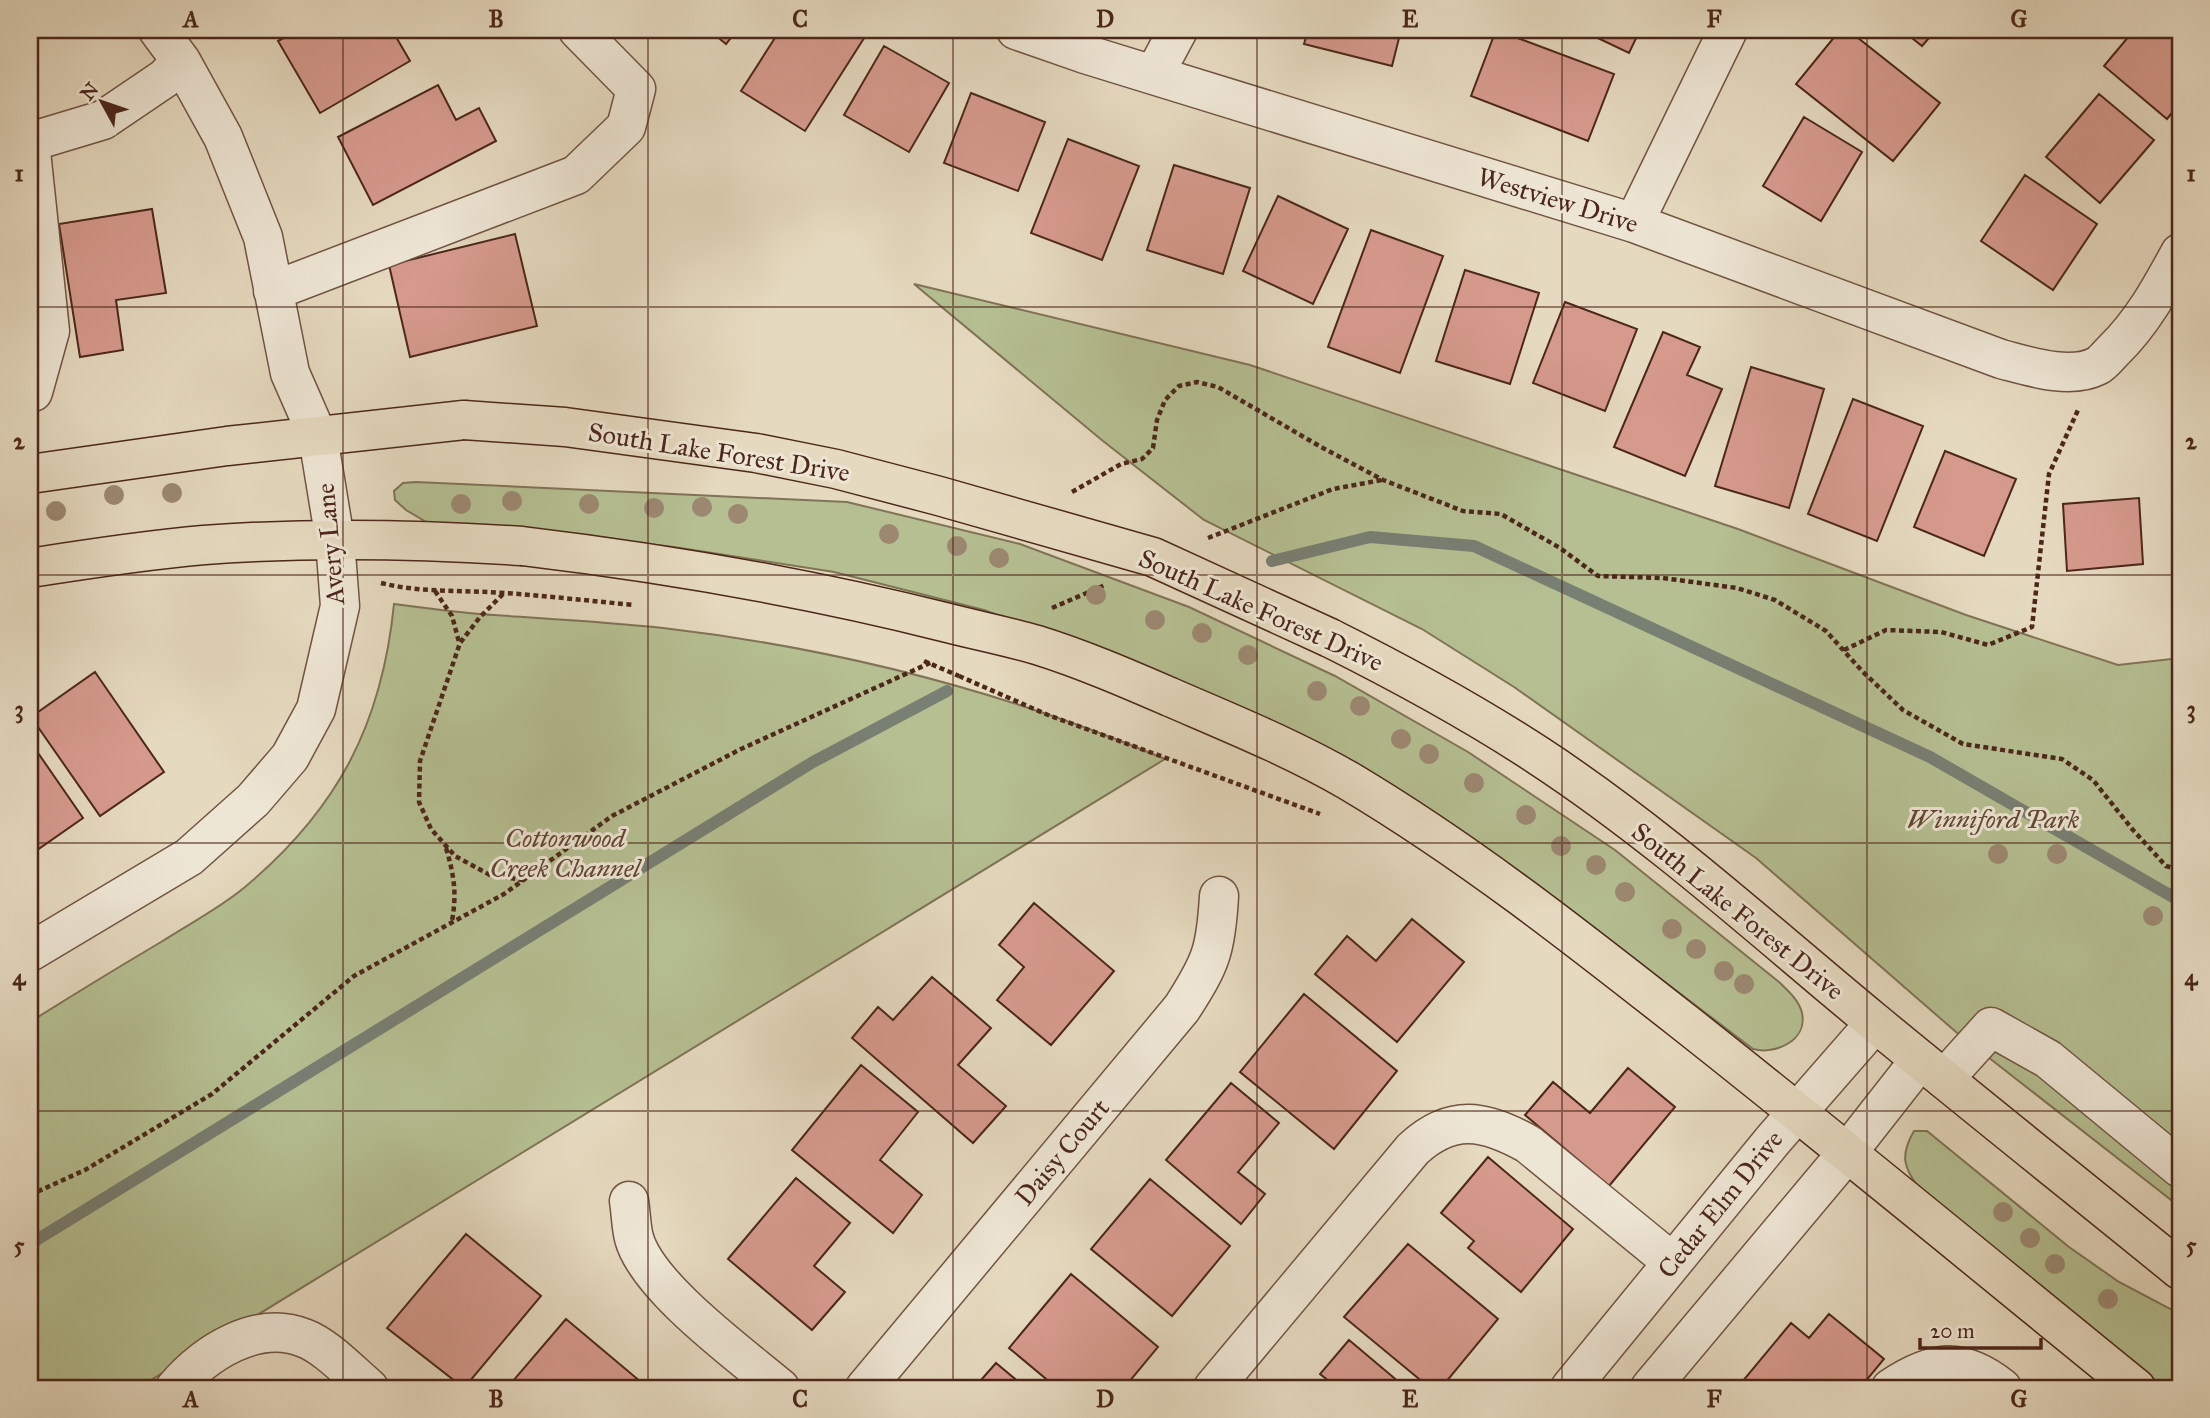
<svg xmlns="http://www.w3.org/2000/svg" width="2210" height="1418" font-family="'IM FELL Great Primer',serif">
<rect width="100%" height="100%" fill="#e5d9bf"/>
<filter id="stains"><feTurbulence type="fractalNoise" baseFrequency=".00286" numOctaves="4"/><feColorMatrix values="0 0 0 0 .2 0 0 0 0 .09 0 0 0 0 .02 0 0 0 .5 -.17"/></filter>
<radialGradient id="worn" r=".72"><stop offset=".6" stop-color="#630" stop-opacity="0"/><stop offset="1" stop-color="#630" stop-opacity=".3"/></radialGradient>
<path fill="#b5bf92" stroke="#807356" stroke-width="2" d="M914,284L1250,365L1738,529L1966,615L2118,665L2180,658V1207L1956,1032L1756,858L1514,687L1422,629L1204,520L1103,441Z
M416,482L847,502L1020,544L1189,607L1335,676L1468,752L1615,850L1779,982C1788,991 1799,1000 1802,1013C1808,1041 1774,1055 1753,1049L1553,897L1109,655L984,610L834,572L674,547L569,535L433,526L406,510L395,500L394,491L403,483Z
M394,604C427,608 461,613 494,615C551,619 607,622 663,628C835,648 1006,692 1165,759L138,1388H30V1022C73,995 117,968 161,942C189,924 220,908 245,887C338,809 382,724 394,604Z
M1914,1131H1927L2069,1247L2119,1282L2180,1314V1388H2165L1920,1189C1903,1168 1900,1155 1914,1131Z"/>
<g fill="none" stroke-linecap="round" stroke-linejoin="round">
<path stroke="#787f73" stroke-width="12" d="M1272,561L1370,537L1474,546L1930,757L2180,901
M30,1244L813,762L947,691"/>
</g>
<path fill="#d69a8d" stroke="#4c271a" stroke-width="2" d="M298,30H392L410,61L320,113L278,41Z
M709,30H737L726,44Z
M780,30H858L866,35L805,131L741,91Z
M1308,30H1401L1392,66L1304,44Z
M1496,30L1614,74L1588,141L1471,96Z
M1581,30H1640L1629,53Z
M1840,30H1848L1940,103L1893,161L1796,84Z
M1902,30H1936L1922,46Z
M2134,30H2180V103L2167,119L2104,66Z
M884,46L949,83L909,152L844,115Z
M438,85L456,120L479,108L496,141L373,205L338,137Z
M971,93L1045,122L1018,191L944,163Z
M2099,94L2154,140L2100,203L2046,157Z
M1804,117L1862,152L1821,221L1763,186Z
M1068,139L1139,166L1102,260L1031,233Z
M1174,165L1250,188L1223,274L1147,250Z
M2025,175L2097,224L2053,290L1981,241Z
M1278,196L1348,229L1313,304L1243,271Z
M152,209L166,293L116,300L123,350L80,357L59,224Z
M1371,230L1443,256L1400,373L1328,347Z
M515,234L537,326L410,357L389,265Z
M1465,270L1539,293L1510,384L1436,361Z
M1565,302L1637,329L1605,411L1533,383Z
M1663,332L1700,347L1687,375L1722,389L1685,476L1614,447Z
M1751,367L1824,389L1789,508L1715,486Z
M1853,399L1923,426L1877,541L1808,514Z
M1945,451L2016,479L1984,556L1914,527Z
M2180,454V468L2173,462Z
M2139,498L2143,564L2067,571L2063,504Z
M95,672L164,772L100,816L31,717Z
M36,750L83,818L30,855V754Z
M1034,903L1114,971L1051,1045L997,1000L1024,967L999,945Z
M1412,919L1464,962L1397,1042L1315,974L1347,936L1376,961Z
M932,977L991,1028L958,1065L1006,1106L973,1143L852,1038L878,1007L893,1020Z
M1304,994L1397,1071L1334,1149L1240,1072Z
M861,1065L918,1112L880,1160L922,1195L893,1233L792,1150Z
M1628,1068L1675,1107L1609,1186L1525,1115L1553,1082L1590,1113Z
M1231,1083L1279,1123L1238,1172L1265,1194L1241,1224L1166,1160Z
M1488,1157L1573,1229L1521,1292L1468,1248L1474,1241L1441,1213Z
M796,1178L850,1223L814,1266L845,1292L812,1330L728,1259Z
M1150,1179L1230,1246L1172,1316L1091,1249Z
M466,1234L541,1296L464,1388L387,1328Z
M1408,1244L1498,1319L1441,1388H1430L1344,1317Z
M1071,1274L1158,1347L1124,1388H1057L1009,1348Z
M1829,1314L1884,1359L1860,1388H1737L1791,1323L1809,1338Z
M566,1319L641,1382L635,1388H507Z
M1349,1340L1406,1388H1338L1320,1374Z
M996,1363L1026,1388H974Z"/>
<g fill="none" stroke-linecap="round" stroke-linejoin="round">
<defs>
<path id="minor" d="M1016,30L1085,54L1634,223L2001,359C2028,366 2070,380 2097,366C2103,363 2108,356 2113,351C2142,323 2161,288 2180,253
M1154,75L1178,30
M30,142L103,120L165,78L181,61
M1634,223L1728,30
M273,291L576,175L626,127L636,89L578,30
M30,393L33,392L50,331L30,142
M30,952L189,857L253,800L290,757L316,709L340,606L335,540L318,437L290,373L263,237L223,137L181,61L158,30
M1944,1079L1991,1027L2048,1059L2180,1168
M629,1201C631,1213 631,1227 634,1238C647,1287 741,1355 780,1388
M175,1388C205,1353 257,1319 304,1338C326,1346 351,1373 369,1388
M865,1388L1182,1008C1211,963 1216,950 1219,896
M1213,1388L1413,1149C1452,1113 1485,1120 1528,1144L1672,1262
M1570,1388L1773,1140L1875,1023
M1650,1388L1847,1153L1920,1060
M1891,1388C1932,1361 1961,1355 2002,1388"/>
<path id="major" d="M30,474L227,446L464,420
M30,568C87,559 146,550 204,545C310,537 416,539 522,546
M1330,638C1402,674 1472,712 1539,756C1658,834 1764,931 1873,1021C1975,1105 2078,1187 2180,1270
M1170,697C1230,723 1292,748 1349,781C1468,852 1576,937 1684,1022C1836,1142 1986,1266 2136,1388"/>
</defs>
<use href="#minor" stroke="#725443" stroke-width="41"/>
<use href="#major" stroke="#4c271a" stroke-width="41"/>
<path stroke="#4c271a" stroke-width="4.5" stroke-dasharray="5 3.5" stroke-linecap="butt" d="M1072,492L1121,464L1142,459L1153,448L1157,420L1165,400L1179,386L1197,382L1218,387L1321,447L1383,480L1463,511L1501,514L1560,548L1598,576L1663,578L1737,588L1775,600L1826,631L1862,671L1903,710L1963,744L2062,759L2093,780L2133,830L2166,866L2180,870
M1208,538L1333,489L1382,480
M381,583C422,593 463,590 505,593C548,596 591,601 634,605
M435,591L452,616L459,642
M503,594L480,617L460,643L420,761L419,802L431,829L455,856L490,875L523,880
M1052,608L1105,585
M1844,650L1886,630L1941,632L1988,645L2032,627L2049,474L2078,410
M959,676L1048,715L1320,814
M446,848C454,875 457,893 452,921
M30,1195L85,1170L212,1094L354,976L504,894L612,816L741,749L932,662"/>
<use href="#minor" stroke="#eee6d5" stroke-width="38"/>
<use href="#major" stroke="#e5d9bf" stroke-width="38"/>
<defs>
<path id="major-bridge" d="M464,420L565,427L756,453L836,469L939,496L1153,557L1330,638
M522,546C664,563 805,587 944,622C975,630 1006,636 1037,645C1082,659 1126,678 1170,697"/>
</defs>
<use href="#major-bridge" stroke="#4c271a" stroke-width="41" stroke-linecap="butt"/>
<path stroke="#4c271a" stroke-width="4.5" stroke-dasharray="5 3.5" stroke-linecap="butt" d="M924,661L959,676"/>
<use href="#major-bridge" stroke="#e5d9bf" stroke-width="38"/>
</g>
<g fill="#9c8871">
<circle cx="172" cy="493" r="10"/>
<circle cx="114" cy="495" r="10"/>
<circle cx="512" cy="501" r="10"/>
<circle cx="461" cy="504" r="10"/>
<circle cx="589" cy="504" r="10"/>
<circle cx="702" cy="507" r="10"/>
<circle cx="654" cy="508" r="10"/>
<circle cx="56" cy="511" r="10"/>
<circle cx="738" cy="514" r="10"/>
<circle cx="889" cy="534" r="10"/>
<circle cx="957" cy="546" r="10"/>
<circle cx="999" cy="558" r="10"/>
<circle cx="1096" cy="595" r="10"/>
<circle cx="1155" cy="620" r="10"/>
<circle cx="1202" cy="633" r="10"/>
<circle cx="1248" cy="655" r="10"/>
<circle cx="1317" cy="691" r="10"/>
<circle cx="1360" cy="706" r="10"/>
<circle cx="1401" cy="739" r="10"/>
<circle cx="1429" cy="754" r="10"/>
<circle cx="1474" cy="783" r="10"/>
<circle cx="1526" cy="815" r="10"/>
<circle cx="1561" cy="846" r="10"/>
<circle cx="1998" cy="854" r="10"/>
<circle cx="2057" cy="854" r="10"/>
<circle cx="1596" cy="865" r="10"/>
<circle cx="1625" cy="892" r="10"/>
<circle cx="2153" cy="916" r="10"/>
<circle cx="1672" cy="929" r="10"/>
<circle cx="1696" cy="949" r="10"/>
<circle cx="1724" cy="971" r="10"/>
<circle cx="1744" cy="984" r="10"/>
<circle cx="2003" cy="1212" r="10"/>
<circle cx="2030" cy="1238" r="10"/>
<circle cx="2055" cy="1264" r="10"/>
<circle cx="2108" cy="1299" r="10"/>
</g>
<path fill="none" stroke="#4c271a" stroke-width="2" stroke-opacity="0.55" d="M343,30V1388M648,30V1388M953,30V1388M1257,30V1388M1562,30V1388M1867,30V1388M30,307H2180M30,575H2180M30,843H2180M30,1111H2180"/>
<g text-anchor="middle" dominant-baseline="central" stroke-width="6" stroke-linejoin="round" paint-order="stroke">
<g font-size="26" fill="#4c271a" stroke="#eee6d5">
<text transform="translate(1558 200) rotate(17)">Westview Drive</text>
<text transform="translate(719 452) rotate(9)">South Lake Forest Drive</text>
<text transform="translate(330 544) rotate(-95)">Avery Lane</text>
<text transform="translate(1261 610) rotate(24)">South Lake Forest Drive</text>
<text transform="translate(1738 911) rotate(39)">South Lake Forest Drive</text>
<text transform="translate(1062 1152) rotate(-50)">Daisy Court</text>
<text transform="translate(1720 1204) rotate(-51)">Cedar Elm Drive</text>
</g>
<g font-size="26" font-style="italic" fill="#614532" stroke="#eee6d5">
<text x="1993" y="819">Winniford Park</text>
<text x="565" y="838">Cottonwood<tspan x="565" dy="30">Creek Channel</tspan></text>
</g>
</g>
<rect width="2210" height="1418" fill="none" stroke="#e5d9bf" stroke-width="77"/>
<g transform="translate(102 102) rotate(310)" stroke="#eee6d5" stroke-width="5" paint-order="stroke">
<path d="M0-5L12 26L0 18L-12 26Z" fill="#4c271a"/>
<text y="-10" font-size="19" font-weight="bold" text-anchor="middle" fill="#4c271a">N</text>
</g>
<path d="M1920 1338v10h121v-10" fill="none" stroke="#4c271a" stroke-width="3.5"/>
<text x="1930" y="1338" font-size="21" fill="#4c271a" stroke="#eee6d5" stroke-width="5" paint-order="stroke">20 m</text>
<rect x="38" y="38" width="2134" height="1342" fill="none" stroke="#4c271a" stroke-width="2.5"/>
<g font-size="23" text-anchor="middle" font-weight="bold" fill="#4c271a">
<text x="191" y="27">A</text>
<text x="496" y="27">B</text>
<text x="800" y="27">C</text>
<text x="1105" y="27">D</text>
<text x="1410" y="27">E</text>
<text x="1714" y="27">F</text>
<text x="2019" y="27">G</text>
<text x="19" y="181">1</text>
<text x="2191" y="181">1</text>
<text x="19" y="449">2</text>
<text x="2191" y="449">2</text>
<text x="19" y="717">3</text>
<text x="2191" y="717">3</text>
<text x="19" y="985">4</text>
<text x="2191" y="985">4</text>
<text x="19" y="1253">5</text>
<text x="2191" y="1253">5</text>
<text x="191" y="1407">A</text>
<text x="496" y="1407">B</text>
<text x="800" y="1407">C</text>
<text x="1105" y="1407">D</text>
<text x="1410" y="1407">E</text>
<text x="1714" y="1407">F</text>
<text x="2019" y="1407">G</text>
</g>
<rect width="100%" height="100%" filter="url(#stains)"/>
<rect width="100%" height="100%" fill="url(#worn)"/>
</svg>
